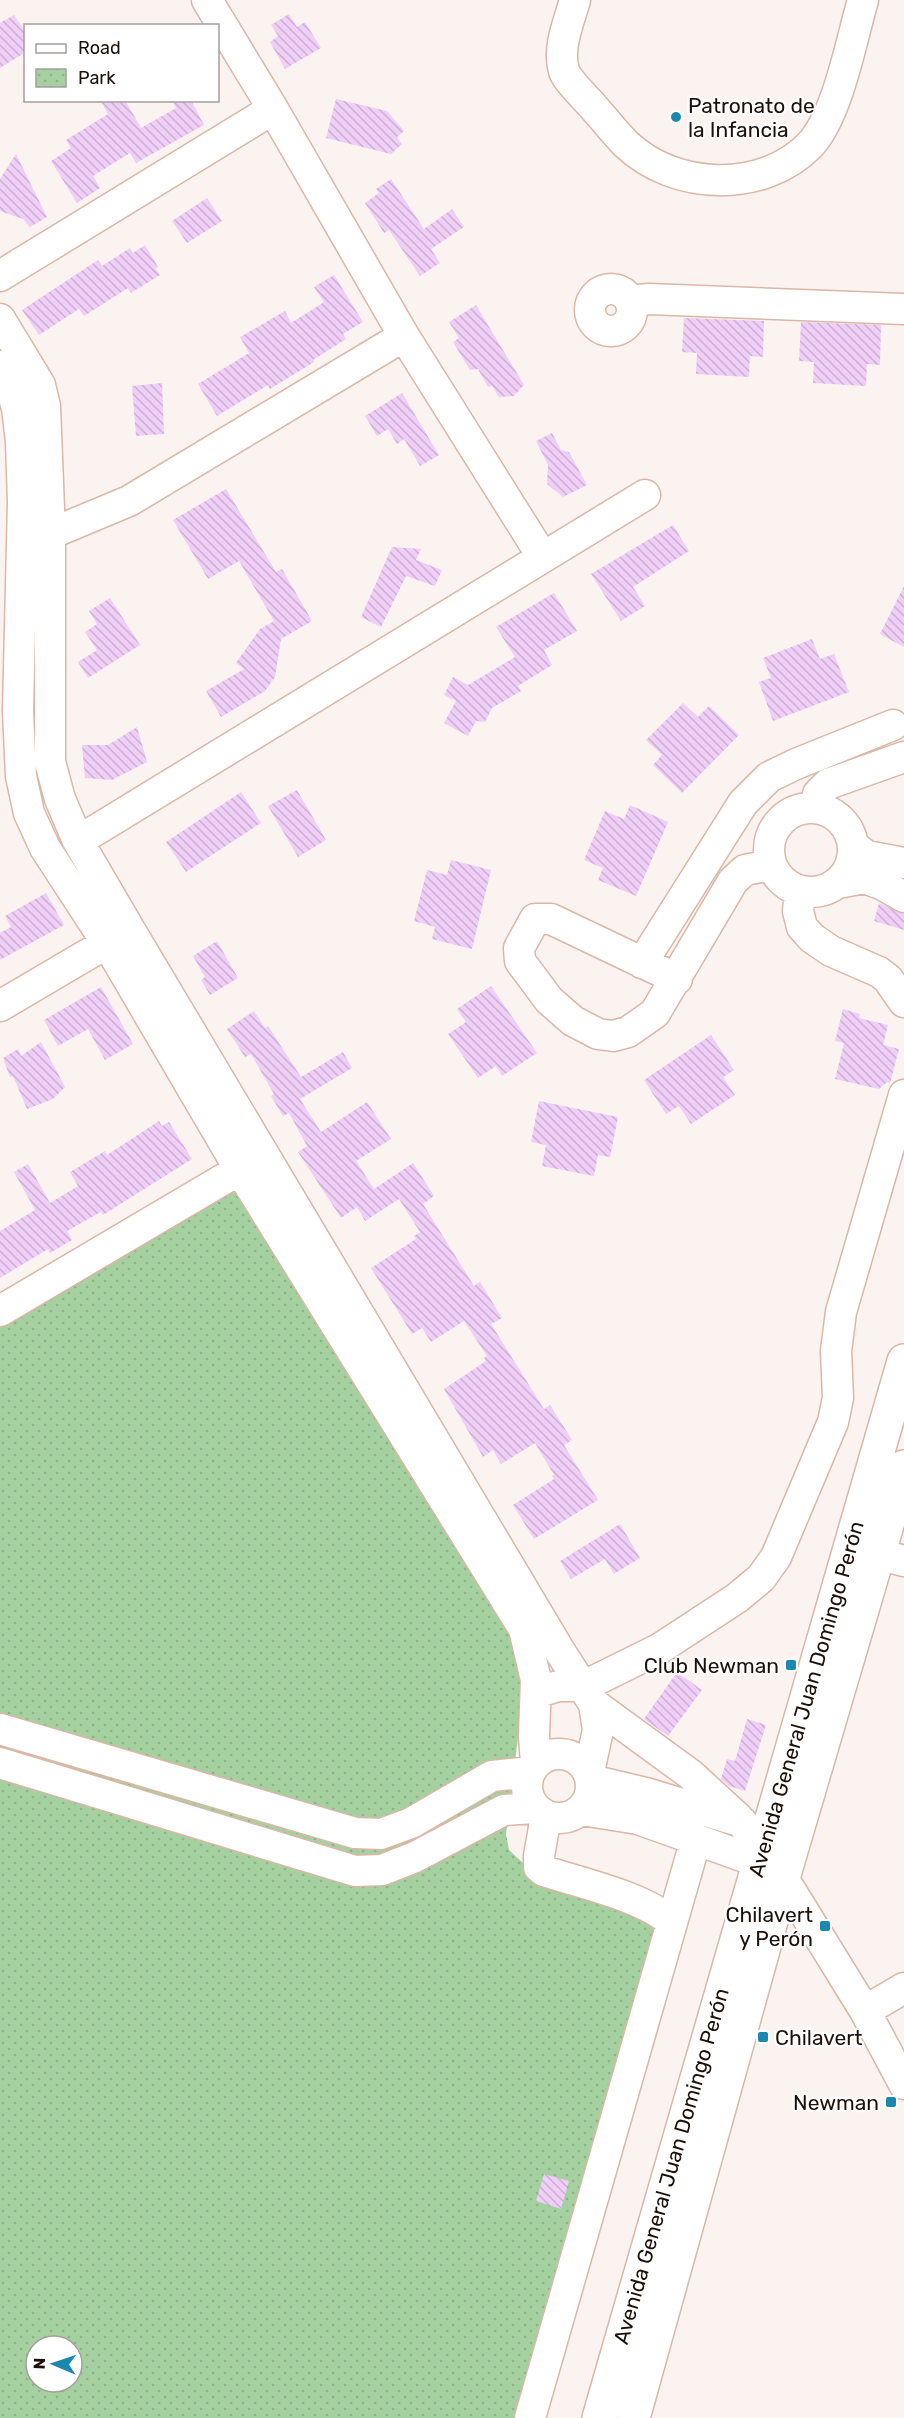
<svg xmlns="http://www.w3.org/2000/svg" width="904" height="2418" font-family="Rubik,sans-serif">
<defs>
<pattern id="park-dots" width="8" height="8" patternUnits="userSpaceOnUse" patternTransform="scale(1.5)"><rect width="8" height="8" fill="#a5d1a0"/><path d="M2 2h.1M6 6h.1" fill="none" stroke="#8eb288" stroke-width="1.8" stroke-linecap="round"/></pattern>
<pattern id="building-back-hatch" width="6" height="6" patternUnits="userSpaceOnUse" patternTransform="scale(1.5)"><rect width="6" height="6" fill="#efcef8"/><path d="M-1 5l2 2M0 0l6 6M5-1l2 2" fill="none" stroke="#ccb0d3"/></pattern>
</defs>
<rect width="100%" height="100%" fill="#fbf3f0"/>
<path fill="url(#park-dots)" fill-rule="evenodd" d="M236,1186L510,1635L524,1690L506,1834L509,1850L541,1880L647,1914L658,1930L520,2418H0V1326ZM36,2346H72V2382H36Z"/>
<path fill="url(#building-back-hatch)" d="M289,14L297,27L305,22L321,48L285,69L270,42L278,36L271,25Z
M14,15L26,33V52L0,68V23Z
M336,99L387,111L404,131L397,137L402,144L391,154L326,138Z
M100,100H125L141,128L176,108L172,100H191L204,125L136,163L130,153L93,176L100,188L77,203L51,161L71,148L66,140L108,114Z
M16,154L47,217L30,227L23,219L0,211V179Z
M391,179L424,229L452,209L464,227L431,249L440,263L420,276L389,230L384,233L365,203L379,193L376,189Z
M207,198L222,221L187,243L172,221Z
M145,245L158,267L155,268L160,275L131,293L128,288L84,316L79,309L39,335L22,310L98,260L102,266L130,248L133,253Z
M334,275L363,322L343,334L346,339L313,360L314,362L270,389L268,385L217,416L198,384L249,353L240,337L285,311L291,323L324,302L314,287Z
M476,305L524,385L514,396L499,397L492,386L488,387L478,369L470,370L453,342L459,338L449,322Z
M684,318L764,321L763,357L750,356L749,377L696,374L697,353L682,352Z
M801,322L881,325L880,365L867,364L866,386L813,383L814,362L799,361Z
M162,383L164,434L136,436L132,386Z
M402,393L439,455L420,466L404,439L397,444L388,429L377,436L365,416Z
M552,433L561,450L569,452L587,485L563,497L547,484L548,465L536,441Z
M226,489L276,572L282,569L312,621L281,639L275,677L265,691L221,717L206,691L244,669L236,663L260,629L274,621L239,561L208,579L173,520Z
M673,525L689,551L633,587L645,606L621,621L591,574Z
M392,547L421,549L416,560L442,570L435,586L406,576L381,627L361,617Z
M904,586V647L880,634Z
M554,593L577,631L544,650L552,665L518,686L521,691L492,708L485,722L476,721L468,736L444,723L456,701L444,695L453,677L468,685L515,657L496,627Z
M110,598L140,645L88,678L78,662L97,650L85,632L97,624L89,611Z
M812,639L820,659L834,654L849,692L773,721L759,682L771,678L763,658Z
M683,703L698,717L709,706L739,735L682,793L653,765L662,755L646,740Z
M137,727L147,762L112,780L85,778L82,745H108Z
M297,790L326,840L298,857L268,806Z
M241,792L261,823L186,872L166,842Z
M630,805L668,822L636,896L598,880L603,868L584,860L605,811L624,819Z
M451,860L491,870L472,949L432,939L435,927L414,921L427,870L447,875Z
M46,893L64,925L0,960V933L11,927L5,916Z
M879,903L904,914V930L874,921Z
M217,941L238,978L210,995L201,980L205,977L193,956Z
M491,986L537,1053L502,1076L496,1066L478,1078L448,1034L466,1022L457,1009Z
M101,987L133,1044L105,1060L88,1029L58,1046L44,1020Z
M843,1009L860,1014L859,1018L888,1025L883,1045L899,1049L890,1083L887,1082L879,1089L835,1079L844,1043L835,1041Z
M254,1011L265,1028L268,1026L301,1077L343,1052L352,1068L300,1099L321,1132L367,1102L391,1139L356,1161L374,1189L413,1163L434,1196L423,1204L474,1286L480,1282L502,1318L491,1324L544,1409L550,1405L572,1440L564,1445L598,1500L534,1539L513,1505L554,1479L552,1476L554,1475L535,1443L501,1464L493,1450L483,1457L444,1389L486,1361L484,1358L487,1356L464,1321L431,1342L422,1328L412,1334L371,1268L416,1239L414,1236L420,1232L399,1199L365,1221L357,1207L341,1218L298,1152L307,1146L289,1113L283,1116L271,1096L274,1094L251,1054L245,1057L227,1029Z
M711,1035L734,1070L723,1077L735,1095L691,1124L679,1106L666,1114L644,1080Z
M41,1042L65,1087L53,1099L27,1109L13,1076L10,1077L3,1058L18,1049L21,1056Z
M539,1101L618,1117L610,1157L598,1155L594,1176L542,1166L546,1145L531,1142Z
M159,1121L162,1126L169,1122L192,1159L103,1215L101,1212L67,1231L72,1240L50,1253L48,1249L0,1278V1231L35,1210L14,1172L28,1164L50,1203L78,1186L70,1172L105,1151L107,1155Z
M620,1524L640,1558L614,1574L605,1559L571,1579L560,1561Z
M677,1672L702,1690L668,1736L644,1719Z
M747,1719L766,1725L745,1791L729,1786L721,1779L727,1759L735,1761Z
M544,2174L569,2181L561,2209L536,2201Z"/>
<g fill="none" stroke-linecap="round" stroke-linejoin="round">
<defs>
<path id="minor" d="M207,0L273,109L404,336L542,556
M575,0C569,22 557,48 564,71C568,82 588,100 596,110C606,121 616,134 626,144C674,190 762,194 810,145C838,115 851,41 863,0
M0,276L273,109
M590 310a21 21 0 1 1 42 0a21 21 0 1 1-42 0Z
M631,301L649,299L904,309
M0,319L40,385L45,406L50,534V762L60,799L78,841L130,930L561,1653L594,1704L598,1730L589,1772
M0,366L9,381L17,408L21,442L23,502L18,711L21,776L29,813L45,848L107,943L240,1170L524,1629L536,1680L534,1736L536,1763
M50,534L129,501L404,336
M815,808L818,794L828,784L904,757
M769 850a42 42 0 1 1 84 0a42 42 0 1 1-84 0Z
M78,841L645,495
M853,846L867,856L904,863
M838,883L864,878L881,884L904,897
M800,891L798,911L802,927L812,938L831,951L879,972L888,979L904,1002
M642,963L743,803L769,777L796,764L893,725
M677,979L551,919H535L519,948L520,961L549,1000L573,1021L598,1034L613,1036L628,1032L655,1013L733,881L745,870L771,865
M0,1006L124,933
M0,1311L256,1160
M879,1554L904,1561
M536,1693L558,1686H584L659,1649L737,1598L761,1578L776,1557L833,1422L838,1398L836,1351L841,1312L904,1095
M594,1704L690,1774L738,1818
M0,1729L355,1833L381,1834L411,1823L492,1776L530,1772
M527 1786a32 32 0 1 1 64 0a32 32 0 1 1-64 0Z
M0,1763L355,1871L382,1870L415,1857L504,1810L535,1808
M591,1780L646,1793L742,1822L762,1854L783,1878L865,2011L904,2084
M582,1810L638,1819L742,1856L762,1854
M546,1816L539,1856V1867L544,1871C580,1883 646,1897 672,1923
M865,2011L904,1988
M530,2418L696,1839"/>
<path id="major" d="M599,2418L904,1361
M633,2418L783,1878L904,1467"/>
</defs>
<use href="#minor" stroke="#dab7a6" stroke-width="33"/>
<use href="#major" stroke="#dab7a6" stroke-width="36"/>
<use href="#minor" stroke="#fff" stroke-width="30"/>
<use href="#major" stroke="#fff" stroke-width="33"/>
</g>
<g fill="#1c88af" stroke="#fff" stroke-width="2">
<circle cx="676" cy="117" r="6"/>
<rect x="785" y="1659" width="12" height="12" rx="3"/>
<rect x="819" y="1920" width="12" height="12" rx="3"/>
<rect x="757" y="2031" width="12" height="12" rx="3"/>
<rect x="885" y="2096" width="12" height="12" rx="3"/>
</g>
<g text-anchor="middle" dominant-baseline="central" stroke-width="4.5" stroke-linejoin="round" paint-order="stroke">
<g font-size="21" fill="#1d100a" stroke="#fff" text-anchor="end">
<text x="688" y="105" text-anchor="start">Patronato de<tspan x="688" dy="24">la Infancia</tspan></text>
<text x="779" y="1665">Club Newman</text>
<text x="813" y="1914">Chilavert<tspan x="813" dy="24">y Perón</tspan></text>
<text x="775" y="2037" text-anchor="start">Chilavert</text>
<text x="879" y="2102">Newman</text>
</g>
<g font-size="21" fill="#1d100a" stroke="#fff">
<text transform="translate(806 1699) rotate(-74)">Avenida General Juan Domingo Perón</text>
<text transform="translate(671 2166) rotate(-74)">Avenida General Juan Domingo Perón</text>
</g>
</g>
<rect x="24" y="24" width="195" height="78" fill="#ffffff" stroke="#a59f9d" stroke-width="1.5"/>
<rect x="36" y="44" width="30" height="9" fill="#ffffff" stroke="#a59f9d" stroke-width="1.5"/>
<text x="78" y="54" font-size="18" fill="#1d100a">Road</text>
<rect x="36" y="69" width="30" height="18" fill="url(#park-dots)" stroke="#a59f9d" stroke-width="1.5"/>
<text x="78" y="84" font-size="18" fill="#1d100a">Park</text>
<g transform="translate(54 2364) rotate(272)"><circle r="28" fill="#ffffff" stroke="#a59f9d" stroke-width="1.5"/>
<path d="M0-4.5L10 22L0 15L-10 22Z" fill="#1c88af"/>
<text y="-9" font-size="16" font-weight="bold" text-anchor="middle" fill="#1d100a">N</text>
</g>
</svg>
